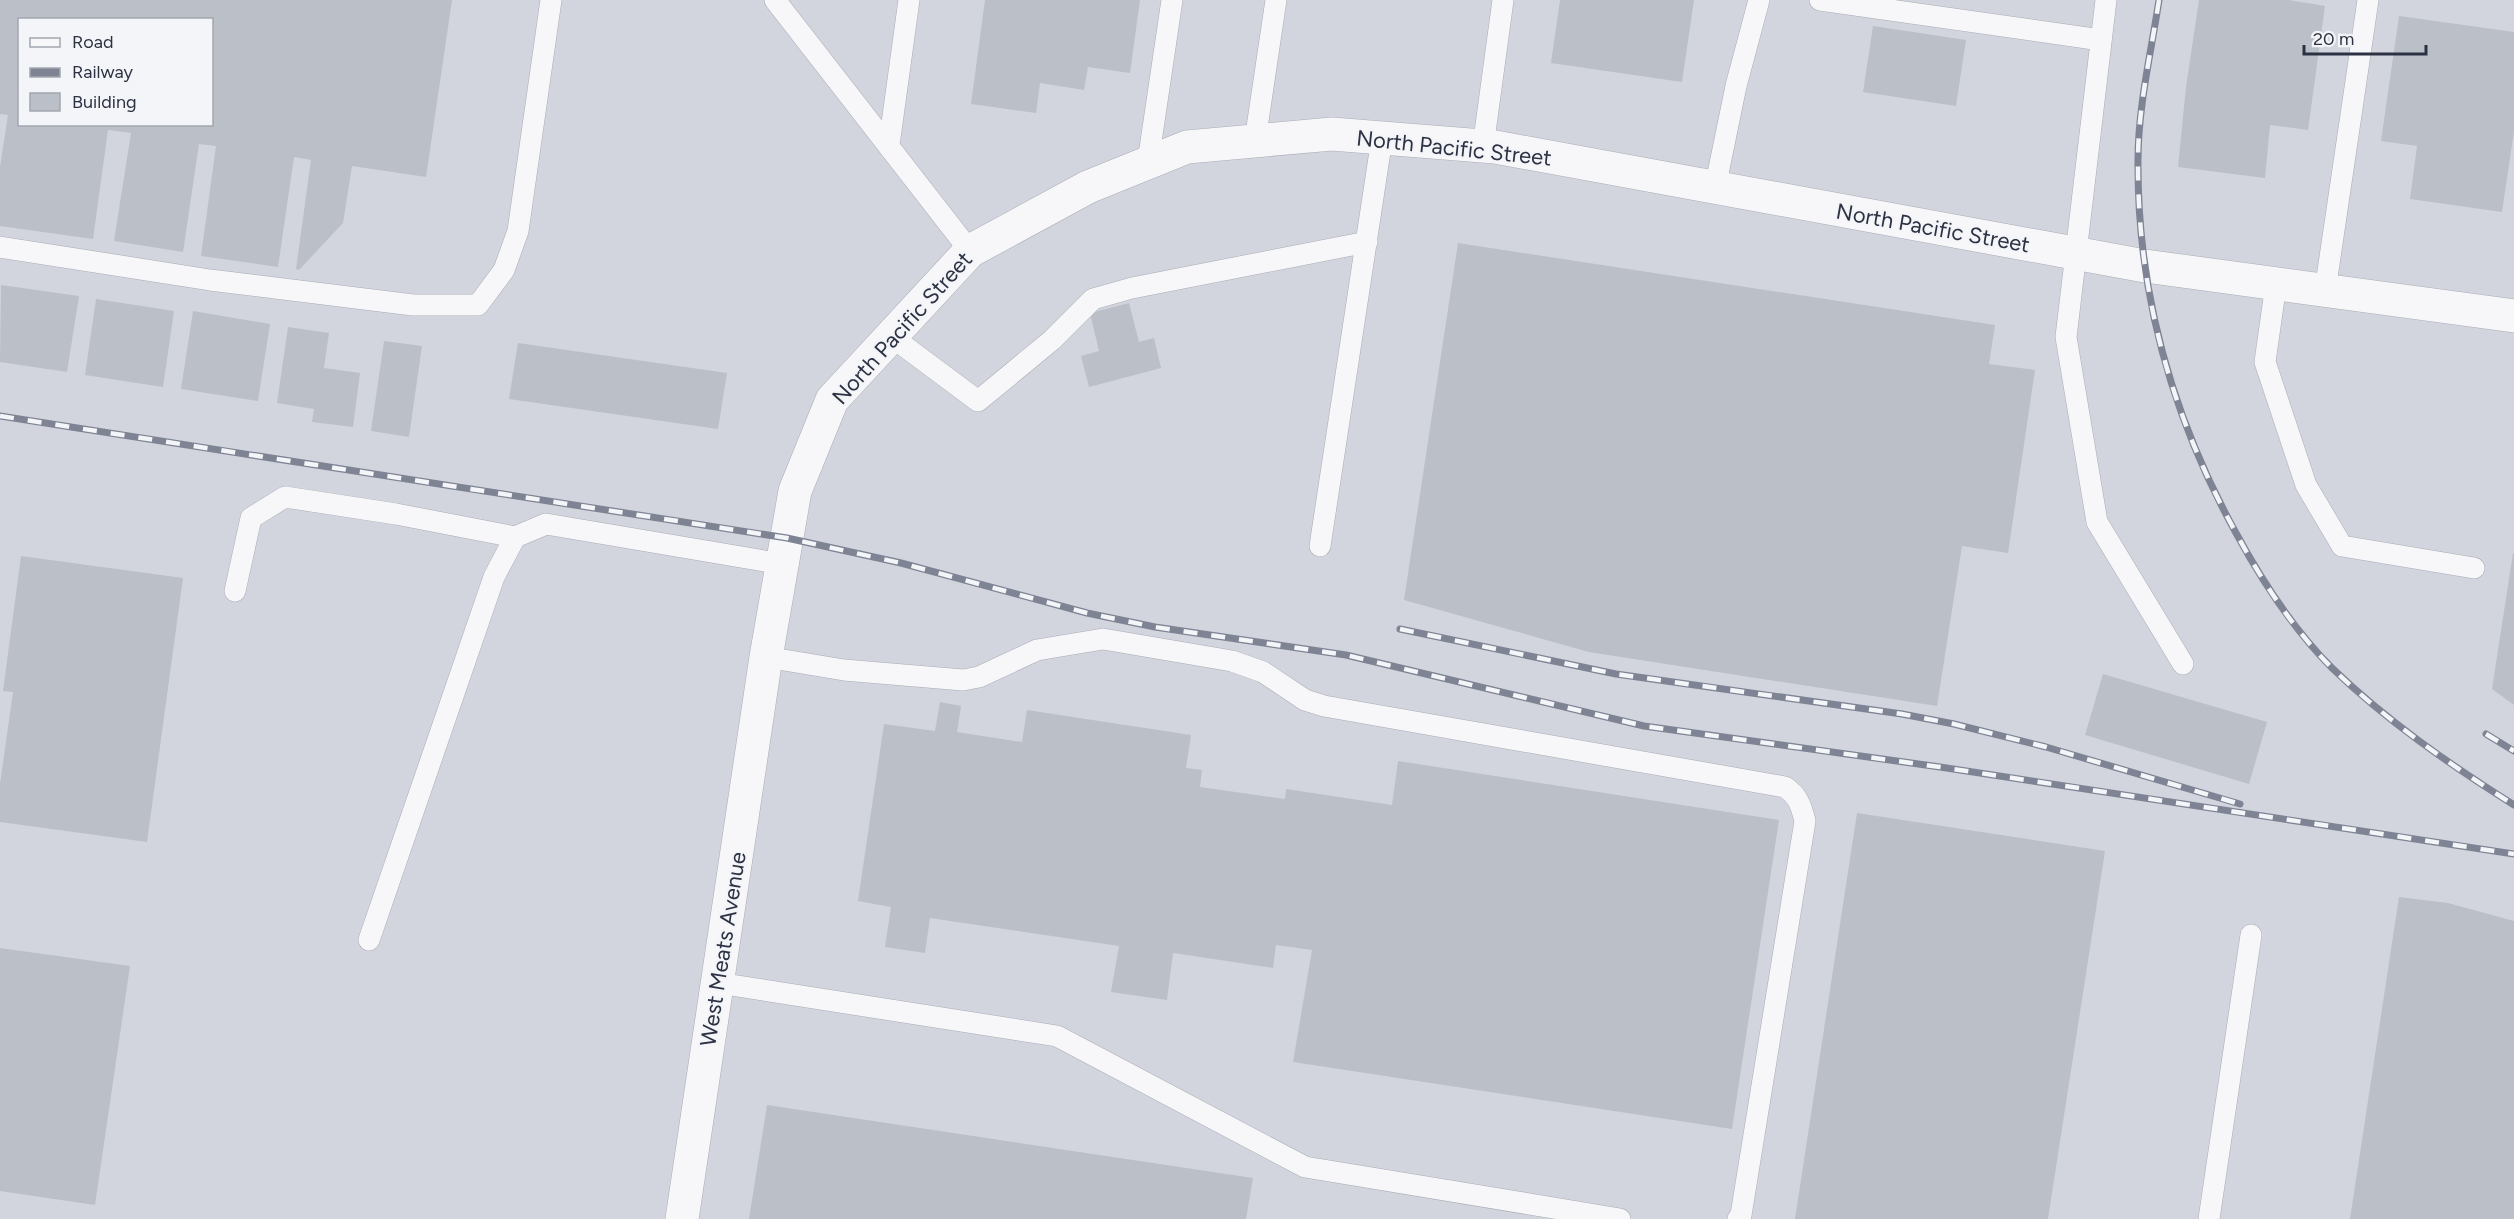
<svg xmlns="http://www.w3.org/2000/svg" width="2514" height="1219" font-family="Figtree,sans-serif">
<rect width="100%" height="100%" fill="#e4e6eb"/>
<path fill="#d2d5dd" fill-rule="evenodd" d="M0,0H2514V1219H0ZM20,20H212V124H20Z"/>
<path fill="#bbbfc8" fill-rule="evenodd" d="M0,0H452L426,177L352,166L343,223L299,270L296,269L311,160L294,157L278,267L201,256L216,146L199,144L183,252L114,241L131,133L108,130L93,239L0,226V167L8,115L0,114ZM20,20H212V124H20Z
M985,0H1140L1130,73L1088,67L1084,90L1040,83L1036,113L971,104Z
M1560,0H1694L1682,82L1551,63Z
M2199,0H2289L2325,6L2308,130L2270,125L2265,178L2178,167L2186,87Z
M2399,16L2514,32V131L2502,212L2410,199L2417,146L2381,141Z
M1873,26L1966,40L1956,106L1863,92Z
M1458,243L1995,325L1989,364L2035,370L2008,553L1962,546L1937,706L1589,652L1404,600Z
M1,285L79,296L67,372L0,362Z
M96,299L174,311L163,387L85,375Z
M1129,303L1139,342L1154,338L1161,368L1089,387L1081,356L1099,351L1090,313Z
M193,311L270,324L258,401L181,389Z
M288,327L329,333L324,368L360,373L353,427L312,422L314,409L277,403Z
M384,341L422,346L409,437L371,431Z
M518,343L727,373L718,429L509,399Z
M2513,553H2514V705L2492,689Z
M21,556L183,578L147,842L0,822V784L13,692L3,691Z
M2103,674L2267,722L2249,784L2085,735Z
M940,702L961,706L957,732L1022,742L1027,710L1191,735L1186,768L1202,770L1200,787L1285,799L1286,789L1392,805L1398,761L1779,820L1732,1129L1293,1062L1312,950L1276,945L1273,968L1173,953L1167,1000L1111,992L1119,946L930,918L925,953L885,947L891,907L858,901L884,724L935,731Z
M1857,813L2105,851L2048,1219H1795Z
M2399,897L2448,903L2514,921V1219H2350Z
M0,948L130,966L95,1205L0,1191Z
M767,1105L1253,1178L1246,1219H749Z"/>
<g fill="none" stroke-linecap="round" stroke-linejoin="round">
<defs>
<path id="lane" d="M775,0L970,251
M1820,0L2101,40
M2106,0L2066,337L2097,522L2183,664
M1255,141L1276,0
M889,145L909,0
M1483,147L1503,0
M1148,162L1172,0
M1715,188L1736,86L1759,0
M0,247L210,280L413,305H478L504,270L518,231L551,0
M2276,284L2265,362L2306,485L2342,546L2474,568
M2325,291L2368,0
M892,337L978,401L1052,340L1093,299L1132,288L1367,242
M1320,546L1382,138
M235,591L251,518L285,497L396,514L515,537
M766,657L844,670L963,680L979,677L1037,650L1103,639L1232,661L1263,672L1305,700L1324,706L1785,787C1798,796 1801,805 1805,821L1741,1215L1738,1219
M369,940L494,577L515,537L546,524L782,564
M718,983L1057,1036L1305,1167L1620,1219
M2209,1219L2251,935"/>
<path id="street" d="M682,1219L766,657L795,491L832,400L970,251L1088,187L1187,147L1332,134L1495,147L2145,266L2514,316"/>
</defs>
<use href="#lane" stroke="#a9acb5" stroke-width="22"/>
<use href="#street" stroke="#a9acb5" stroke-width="34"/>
<use href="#lane" stroke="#f7f7fa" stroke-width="21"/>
<use href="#street" stroke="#f7f7fa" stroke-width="33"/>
<defs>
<path id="rail" d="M2159,0C2151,53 2138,107 2138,160C2137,293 2172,417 2236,533C2262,581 2293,629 2332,668C2387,721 2449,764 2514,805
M0,416L787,538L901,563L1087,613L1155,627L1346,655L1644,726L1940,767L2514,854
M1400,629L1616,674L1902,714L1954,724L2046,747L2240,804
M2486,734L2514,751"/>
</defs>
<use href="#rail" stroke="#7e8494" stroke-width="7"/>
<use href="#rail" stroke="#f4f5f8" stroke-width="4.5" stroke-dasharray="14" stroke-linecap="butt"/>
</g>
<g text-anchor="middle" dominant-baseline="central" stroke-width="4.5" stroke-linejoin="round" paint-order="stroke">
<g font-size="22" fill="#2c3243" stroke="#f4f5f8">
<text transform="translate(1454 148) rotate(6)">North Pacific Street</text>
<text transform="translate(1933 228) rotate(10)">North Pacific Street</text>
<text transform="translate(902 328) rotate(-48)">North Pacific Street</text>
<text transform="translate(723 949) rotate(-81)">West Meats Avenue</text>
</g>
</g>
<rect x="18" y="18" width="195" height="108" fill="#f4f5f8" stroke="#a4a7b0" stroke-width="1.5"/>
<rect x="30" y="38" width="30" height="9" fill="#f7f7fa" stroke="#a4a7b0" stroke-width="1.5"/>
<text x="72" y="48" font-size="18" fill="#2c3243">Road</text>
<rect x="30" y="68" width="30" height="9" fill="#7e8494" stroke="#a4a7b0" stroke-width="1.5"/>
<text x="72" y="78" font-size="18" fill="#2c3243">Railway</text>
<rect x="30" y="93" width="30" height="18" fill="#bbbfc8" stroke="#a4a7b0" stroke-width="1.5"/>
<text x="72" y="108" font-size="18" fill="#2c3243">Building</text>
<path d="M2304 45v9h122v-9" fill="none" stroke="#2c3243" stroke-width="3"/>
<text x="2313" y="45" font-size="18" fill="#2c3243" stroke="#f4f5f8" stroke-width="4.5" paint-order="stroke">20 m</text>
</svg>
